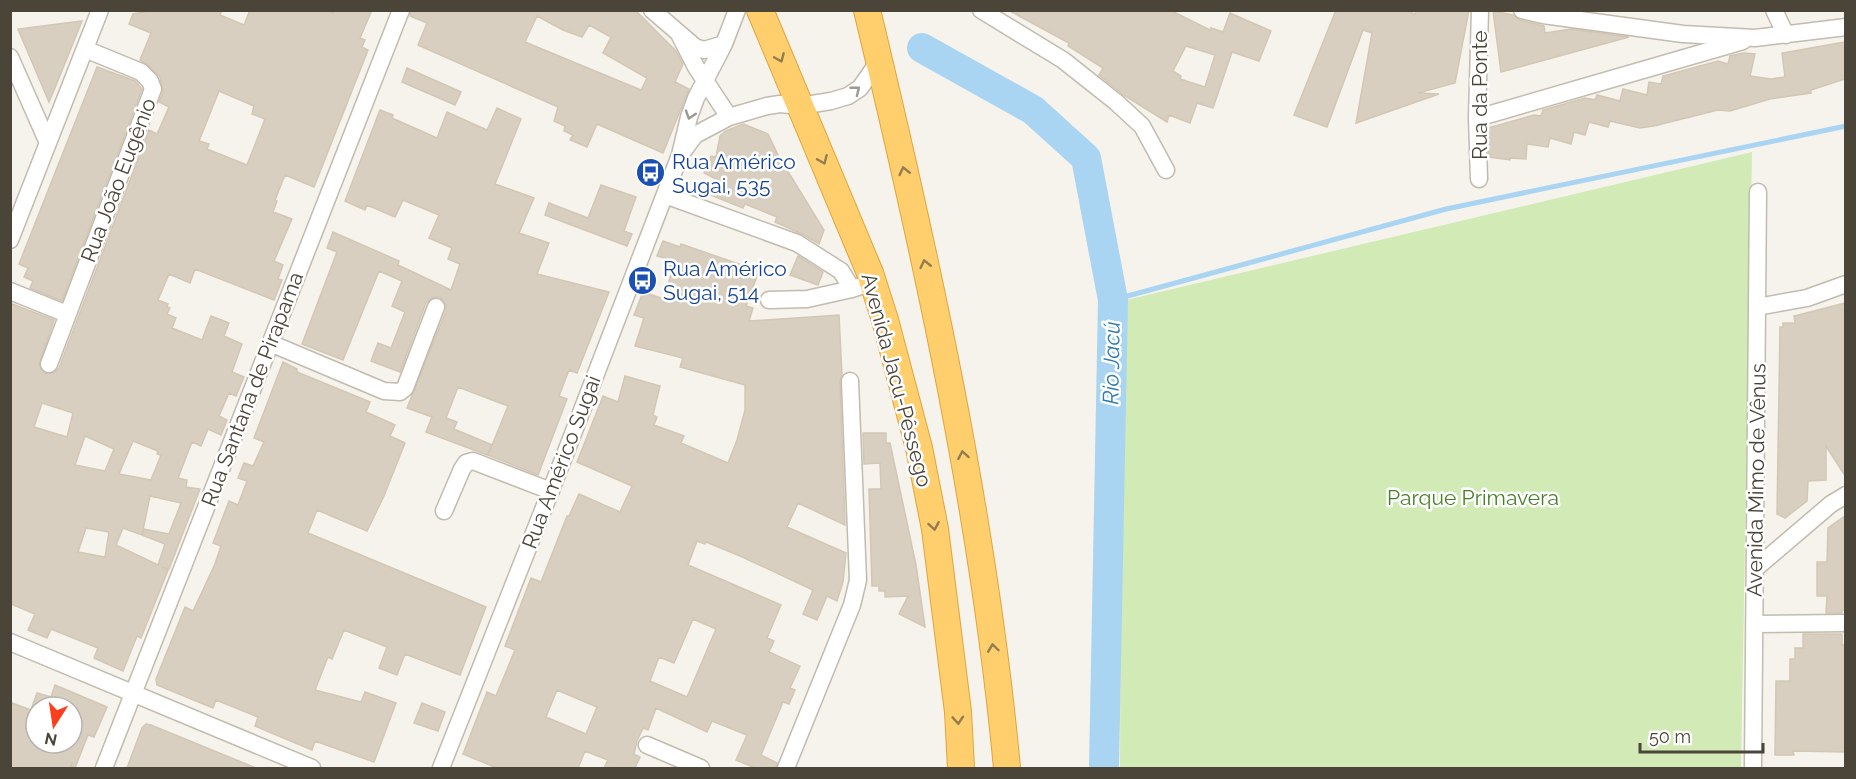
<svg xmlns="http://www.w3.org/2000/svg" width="1856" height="779" font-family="Raleway,sans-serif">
<rect width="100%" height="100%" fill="#f6f3ec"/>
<path fill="#d2eab5" d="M1752,152L1741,768H1120L1122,301Z"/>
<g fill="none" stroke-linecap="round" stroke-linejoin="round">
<path stroke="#a9d4f2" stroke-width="5" d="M1113,300L1446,209L1846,126"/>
<path stroke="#a9d4f2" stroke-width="30" d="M922,48L1033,110L1086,158L1113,300L1104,768"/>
</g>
<path fill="#d8cfc1" stroke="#d3c7b4" stroke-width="1.5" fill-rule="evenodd" d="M155,10H222L220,15L244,25L250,10H328L333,13L334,10H372L360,38L365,40L362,47L368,50L314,187L285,175L275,200L277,201L273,212L292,219L274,261L283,265L278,279L282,280L274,300L195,269L190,283L169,274L158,300L168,304L167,307L170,308L167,314L176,318L172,328L202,340L211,316L229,323L224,336L242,344L232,372L244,377L236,396L229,393L219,416L227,420L221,435L208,429L201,446L192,442L178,478L187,480L186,487L200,489L169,569L162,567L168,570L141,638L137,636L123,671L94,658L98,648L51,629L47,638L28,630L35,614L11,604L10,303L54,320L39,365L45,374L55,372L59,368L149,130L157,134L169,107L159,102L163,92L160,77L148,65L140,60L151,33L129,24L133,14ZM219,91L254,106L252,114L265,119L247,165L207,149L209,144L199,141ZM42,403L73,413L67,437L34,427ZM85,436L114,449L105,471L75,465ZM133,441L158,451L157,454L161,455L151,480L119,474ZM150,496L181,503L169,534L144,529L142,535L165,544L158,565L116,545L123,528L142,535ZM86,528L109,532L105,557L78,552Z
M411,10H635L676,51L683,64L675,82L689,89L663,153L597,124L587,147L570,140L573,135L564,131L565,126L554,121L558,107L418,45L427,23L410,16ZM537,16L563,30L582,37L589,25L611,37L603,53L647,78L641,90L525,42Z
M1008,10H1170L1210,30L1211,28L1223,32L1230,13L1271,31L1259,61L1232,52L1213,108L1197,103L1190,123L1169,115L1167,122L1125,96L1099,75L1103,68L1068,46L1069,43ZM1186,46L1215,55L1205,87L1180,79L1181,76L1173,71Z
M1336,10H1405L1415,14L1417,10H1469L1455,83L1418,93L1439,94L1356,123L1372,33L1363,30L1327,127L1294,115Z
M1493,11L1513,15L1520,20L1544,26L1545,33L1571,29L1629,37L1501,72Z
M82,21L57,83L49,102L18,29Z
M1845,42V79L1811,90V93L1770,99L1730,111L1718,110L1654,126L1640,128L1610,121L1608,127L1589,122L1585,135L1574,132L1571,144L1550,138L1548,147L1527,144L1526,159L1510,158V160L1489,157L1488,128L1534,115L1541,116L1543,110L1585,98L1595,100L1597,95L1620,101L1623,89L1647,95L1649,82L1661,84L1663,76L1718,61L1728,64L1730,56L1744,53L1755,54L1750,76L1771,79L1785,77L1782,53Z
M97,67L135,81L142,89L62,301L30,288L33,281L24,277L28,268L19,264Z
M407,68L461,92L455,105L402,82Z
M497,108L521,119L495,184L534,198L519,233L549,243L537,274L609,292L577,373L569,370L559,396L567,399L538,475L488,455L508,406L458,387L446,418L457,422L454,429L492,445L487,455L426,432L432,417L407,408L446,311V305L440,297H434L426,303L400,372L371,361L378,343L391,348L405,312L392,306L402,281L379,271L343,360L302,344L337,252L327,248L333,232L399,261L398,265L451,290L460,264L448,259L452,248L429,238L439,215L403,200L395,217L367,205L365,210L345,201L380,110L393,115L392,118L437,138L447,112L487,130Z
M743,124L768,134L779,157L824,230L819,244L802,234L775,222L777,217L745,204L743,208L711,195L718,180L704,173L711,156L716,157L720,136L726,131Z
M601,185L636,197L624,231L632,234L627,246L545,215L549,203L588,218Z
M663,241L680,247L681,244L759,271L746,306L753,308L749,321L839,315L842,375L840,381L845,525L798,503L787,527L846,553L843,582L837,601L827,596L817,620L803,614L813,590L740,556L706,542L705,544L697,541L688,565L781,605L767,638L774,641L769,652L800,666L790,688L795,690L789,704L783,702L761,755L777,763L776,768H755L736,760L747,735L712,721L707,732L656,708L648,730L643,728L637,741L634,754L640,757L635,768H604L608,760L585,751L578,768H497L463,754L487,692L496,696L515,650L505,646L531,578L541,582L567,516H569L579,494L620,512L632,486L577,462L603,396L618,402L625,376L660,386L653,415L657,417L654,425L684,436L681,443L728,463L737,440L745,410V385L680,367L683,358L635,346L644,318L634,315L643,292L664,299L672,271L664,269L668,259L657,256ZM693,619L716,629L687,697L650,681L659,657L674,663ZM557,690L597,707L586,734L546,717Z
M798,256L823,272L818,285L790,275Z
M1845,303V476L1826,446V480L1808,481L1807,501L1785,518L1777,514L1780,327H1783V323H1795L1794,316Z
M283,362L297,369V372L370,402L366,412L395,425L390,436L405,443L384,496L367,531L317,510L308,533L486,607L460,675L405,654L397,675L379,668L387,647L344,630L332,659L328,657L315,690L361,702L365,692L396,703L374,762L315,741L312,750L255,726L258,717L216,700L213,708L157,685L156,679L185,607L193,611L215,564L221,546L213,543L229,501L238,505L247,481L238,478L244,463L253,466L264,442L254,438Z
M863,433H886V443H890L916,565L925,627L899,614L908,596L885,597V591H879V586H872L869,489H881L880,463L864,464Z
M1845,516V610H1842V613H1826L1827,596H1817V562H1827L1828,528Z
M1803,634H1842V645H1845V752L1793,751L1794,755H1775L1776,681H1790V659H1795V648H1803Z
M55,685L107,707L94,737L88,735L75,768H72V762L70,768H10V702L36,712V743H72V707H32L37,693L51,697Z
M422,703L445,712L438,731L414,723Z
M146,724L151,725L256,768H127L142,728Z"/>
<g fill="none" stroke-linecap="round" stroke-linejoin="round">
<defs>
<path id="minor" d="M652,10L695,47L704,50L724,44
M981,10L1063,60L1116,102L1142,126L1166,170
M1522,10L1543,15L1683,34L1755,38L1846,27
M1774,10L1786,35
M680,36L696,67L729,117
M10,57L48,143
M1477,118L1743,41
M684,150L695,135L729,117L767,106L780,104L800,106L831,101L848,96L860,88L879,61
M1479,179L1477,118L1480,10
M665,195L797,243L841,271L852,289L873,282
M10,240L100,10
M10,291L67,314
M769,300L807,299L852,289
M1757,307L1807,298L1846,284
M270,343L384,391L400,392L405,388L436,307
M49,364L153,89L150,81L141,72L85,49
M444,511L462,469L466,463L473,461L551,491
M1756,568L1831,504L1846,495
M1754,624L1846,623
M10,642L312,768
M647,745L701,768
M104,768L401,10
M441,768L564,457L680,155L689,117L696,98L724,44L737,10
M786,768L852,605L858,580L850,381
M1753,768L1758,192"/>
<path id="highway" d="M760,10L870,273L885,320L919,448L935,529L958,712L961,768
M867,10C927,260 983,512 1007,768"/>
</defs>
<use href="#minor" stroke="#c2bbae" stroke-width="19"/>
<use href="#highway" stroke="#e0a43c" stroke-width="28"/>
<use href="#minor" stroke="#fff" stroke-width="16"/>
<use href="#highway" stroke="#ffcf6e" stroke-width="26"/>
</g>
<defs><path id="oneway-chevron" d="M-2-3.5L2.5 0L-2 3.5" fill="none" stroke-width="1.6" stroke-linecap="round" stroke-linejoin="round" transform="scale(1.5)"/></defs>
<g stroke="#937c4e">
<use href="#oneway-chevron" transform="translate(780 58) rotate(67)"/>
<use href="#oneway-chevron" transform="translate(823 160) rotate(67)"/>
<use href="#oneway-chevron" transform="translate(904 171) rotate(-103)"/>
<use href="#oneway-chevron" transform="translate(925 264) rotate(-103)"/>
<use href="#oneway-chevron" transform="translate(963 455) rotate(-100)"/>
<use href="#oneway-chevron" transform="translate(934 526) rotate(80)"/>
<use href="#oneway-chevron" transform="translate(993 648) rotate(-98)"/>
<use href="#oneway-chevron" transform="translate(958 720) rotate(86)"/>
</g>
<g stroke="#9c9892">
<use href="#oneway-chevron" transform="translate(856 90) rotate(-38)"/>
<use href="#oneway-chevron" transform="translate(690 115) rotate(108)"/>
</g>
<defs>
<symbol id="bus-disc" viewBox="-11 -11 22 22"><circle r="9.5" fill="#1a4fb4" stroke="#fff"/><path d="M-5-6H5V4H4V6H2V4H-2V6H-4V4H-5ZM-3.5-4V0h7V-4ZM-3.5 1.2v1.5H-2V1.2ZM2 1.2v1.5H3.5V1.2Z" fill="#fff"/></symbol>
</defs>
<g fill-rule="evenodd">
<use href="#bus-disc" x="634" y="156" width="33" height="33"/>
<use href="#bus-disc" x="626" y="264" width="33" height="33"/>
</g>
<g text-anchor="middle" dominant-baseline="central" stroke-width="5" stroke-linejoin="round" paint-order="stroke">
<g font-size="21" fill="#4b4439" stroke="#fff">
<text transform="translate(1479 95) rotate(-90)">Rua da Ponte</text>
<text transform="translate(118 180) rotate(-69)">Rua João Eugênio</text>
<text transform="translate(897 380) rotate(75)">Avenida Jacu-Pêssego</text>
<text transform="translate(252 389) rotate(-69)">Rua Santana de Pirapama</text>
<text transform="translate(561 462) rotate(-69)">Rua Américo Sugai</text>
<text transform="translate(1756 480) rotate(-89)">Avenida Mimo de Vênus</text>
</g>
<g font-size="21" fill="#164399" stroke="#fff" text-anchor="start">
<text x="672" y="161">Rua Américo<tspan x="672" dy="24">Sugai, 535</tspan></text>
<text x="663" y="268">Rua Américo<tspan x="663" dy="24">Sugai, 514</tspan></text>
</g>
<g font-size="21" fill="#4a7f2a" stroke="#fff">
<text x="1473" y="497">Parque Primavera</text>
</g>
<g font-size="22" font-style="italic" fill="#2e7ab2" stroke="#fff">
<text transform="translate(1111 363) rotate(-89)">Rio Jacú</text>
</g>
</g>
<rect width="1856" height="779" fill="none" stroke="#4b4439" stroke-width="24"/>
<g transform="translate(54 725) rotate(192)"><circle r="28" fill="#ffffff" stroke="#b7b4b0" stroke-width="1.5"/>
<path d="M0-4.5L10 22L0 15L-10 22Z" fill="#fc3f1d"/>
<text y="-9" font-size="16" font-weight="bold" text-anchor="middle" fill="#4b4439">N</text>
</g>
<path d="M1640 743v9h123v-9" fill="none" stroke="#4b4439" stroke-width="3"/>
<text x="1649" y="743" font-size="18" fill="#4b4439" stroke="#ffffff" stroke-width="4.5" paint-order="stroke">50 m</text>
</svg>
